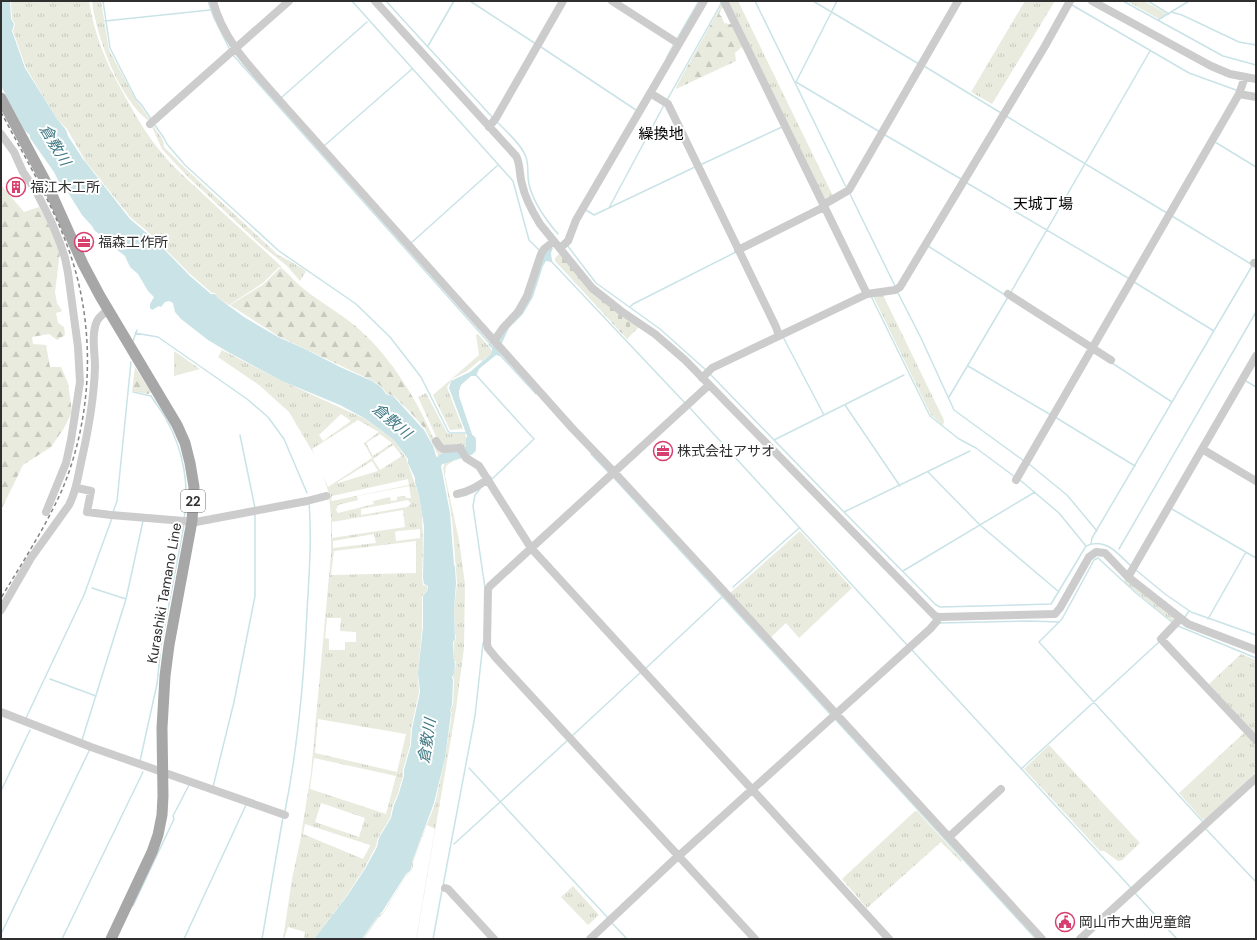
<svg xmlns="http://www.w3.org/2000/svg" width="1257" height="940" font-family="'DM Sans','Noto Sans JP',sans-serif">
<defs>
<pattern id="grass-tufts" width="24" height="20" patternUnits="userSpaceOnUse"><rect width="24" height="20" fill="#e8ebde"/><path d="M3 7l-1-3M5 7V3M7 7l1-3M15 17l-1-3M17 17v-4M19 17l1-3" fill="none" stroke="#c7cabf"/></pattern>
<pattern id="forest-firs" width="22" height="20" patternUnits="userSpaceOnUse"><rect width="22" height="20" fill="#e8ebde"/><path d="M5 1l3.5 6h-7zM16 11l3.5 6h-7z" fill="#c7cabf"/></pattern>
<pattern id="cemetery-stones" width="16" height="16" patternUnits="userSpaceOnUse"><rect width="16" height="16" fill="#e8ebde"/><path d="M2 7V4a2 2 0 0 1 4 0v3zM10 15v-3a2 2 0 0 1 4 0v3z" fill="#c7cabf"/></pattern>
</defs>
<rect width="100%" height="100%" fill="#fff"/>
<path fill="url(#grass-tufts)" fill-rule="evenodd" d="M11,1H89C94,33 105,61 121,89C133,111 144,131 160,151C172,166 187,179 201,192C228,218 256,243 283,268L279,267L263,283L229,305L218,298L215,293H212L190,274L147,231L131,218L86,162L67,129L57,119L26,68L13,31L15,24L12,19Z
M92,1H101L109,50L136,100L140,105L150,120L149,121C120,101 96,36 92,1Z
M728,1H738L834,198L826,202Z
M1025,1H1055L992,104L971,92Z
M1127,1H1144L1167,14L1159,19Z
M152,124L163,140L164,147L185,168L278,255L290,261L306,271L300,281L287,266L261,245L188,177L162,149L152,127Z
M883,295L943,418L944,421L943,425L931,415L873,296Z
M478,334L491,349V354L482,361L480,360L467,371L452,379L447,387L448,390L463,429L450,430L433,395L479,355L476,335Z
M222,350L282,381L363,418L393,439L406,458L419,496L422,515L423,544L422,578L423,585L427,586L428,590L422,596V628L418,674L419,692L411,729L410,745L403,770V776L397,796L393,804L390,818L378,838L376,846L364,869L347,895L314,939H304L305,932L288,927L284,939H283L292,879L300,842L311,773L331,554V518L329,494L323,475L315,456L289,412L259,385L218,357ZM341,414L351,421L323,441L319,435ZM358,420L379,432L364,443L372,458L328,487L312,449ZM380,434L392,443L373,456L366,443ZM393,445L402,456L380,470L373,459ZM372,461L378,471L338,483V482ZM408,479L409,485L332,501L331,500L332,496ZM409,486L411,498H406L405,496L397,497V500L391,501L390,497L373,501L374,504L338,513L336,510L338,505L358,500L357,496ZM408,500L411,504L407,507L361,515V509ZM403,510L405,527L332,538V522ZM420,529V538L396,541L395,532L398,531ZM374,534L376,543L333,548V541ZM416,541V573L331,575L334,551ZM327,618H341L340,631L356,632V642H345V650H329V639L325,638ZM318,719L406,734L397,772L315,753ZM314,758L396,776L386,814L310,789ZM321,803L365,818L359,837L315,822ZM305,824L370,845V846L363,859L303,834Z
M174,351L200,369L174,376Z
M426,393L446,431L449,434H465L468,442L467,448L463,450L447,448L438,441L418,397Z
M455,458L456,459L446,466L445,475L459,540L465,584L464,648L456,709L417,936L416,939L435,829L427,825L413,862C414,868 411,872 406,876L383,914L379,917L364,939H363L378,916L383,913L406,875C411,872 413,868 412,862L435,804L445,758L452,713L450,710L453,705L454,680L453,677L456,662L454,661V642L456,638L455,633L454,609L457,583L452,518L443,468L445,463Z
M800,531L852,588L799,638L786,623L770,638L730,593Z
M1125,578L1177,620L1174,623L1124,582Z
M1241,654L1256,660V735L1209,684Z
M1245,732L1256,743V772L1205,820L1202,819L1179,793Z
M1049,745L1140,843L1122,860L1118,861L1104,851H1100L1024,769Z
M915,811H917L962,860L961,862L941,842L867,908L842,879Z
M573,886L599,915L588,925L561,897Z"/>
<path fill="url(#forest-firs)" d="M722,4L726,10L722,8L719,14L722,17L724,23L735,25L744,45L735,53L736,61L676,89V87Z
M1,185L24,212L39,207L51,229L60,252L55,292L57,303L62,311L56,313L58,323L64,327L65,335L57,340L49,334L32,337L33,344L46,345L50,367H61L68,383L72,412L64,428L51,447L23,465L1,510Z
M280,268L283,269C288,274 293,279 298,284C317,301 341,313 360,330C394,361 418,402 436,444L455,452L454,453L451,452L439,457L425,429L411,413L394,396L386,393L381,386L371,380L278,336L230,305L264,284Z
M135,367L151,392L148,394L132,391Z"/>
<path fill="url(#cemetery-stones)" d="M560,253L639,327L627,339L555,261V258Z"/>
<path fill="#c9e3e7" d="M1,1H10L11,19L14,24L12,31L25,68L57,119L66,130L68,136L83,159L130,219L156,241L190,276L211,294H215L218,298L244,317L278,337L305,349L340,367L372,381L381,387L386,394L393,396L424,430L433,446L436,456L438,458L451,453L454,454L455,457L444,462L441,466L450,513L454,565L455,567L456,583L454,610L455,639L453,642L454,661L455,663L454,674L452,677L453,680L452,705L450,710L451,713L445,758L434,803L412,862C412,868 411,871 406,874L382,912L378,916L362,939H314L347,896L365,869L377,847L379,838L391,818L394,805L398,796L404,776V770L411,745L412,729L420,692L418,673L423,627V596L428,590V586L424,584L423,578L424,526L419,496L415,482V478L408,463V459L393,439L364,418L340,405L282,381L228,352L208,340L181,319L175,312L173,303L169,301L165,302L161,307L159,306L152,310L150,308V304L154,297L148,291L138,274L130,267L125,256L116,249L111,243L95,231L92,226L82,215L69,194L61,186L54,172L30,138V135L25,131L1,86Z
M551,247L553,248L551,253L552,261L551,262L546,261L543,266L533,297L523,314L509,328L502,343L497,349L501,355L499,356L496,355L479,369L476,376H471L461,385L459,391V396L475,443L473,450L469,453L467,450L469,445V441L449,388L451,381L470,372L491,354L492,348L488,345L490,343L493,346L506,327L521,311L543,253Z"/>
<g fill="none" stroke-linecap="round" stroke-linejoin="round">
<path stroke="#c9e3e7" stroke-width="1.5" d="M103,1L110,48L136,99L141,104L151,119
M208,1L214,18L230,50
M352,1L513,181L529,240L540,251
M386,1L493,118
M470,1L536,44
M755,1L846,187
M813,1L919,64
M1123,1L1223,56L1256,65
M1148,1L1169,14
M1072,5L1189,73L1236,90
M1171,12L1182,15L1239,42L1256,45
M1158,20L1189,1
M105,21L210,10
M677,39L699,1
M428,46L454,1
M541,47L636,110
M233,55L491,345
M667,57L674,44
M924,66L1001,113
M795,82H796L880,132
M796,82L837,1
M282,97L367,22
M667,100L722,2
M1006,116L1167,213
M497,122C506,131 522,145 526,157C529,165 527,176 529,184C533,203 546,220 558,234
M154,124L164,138L167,144L185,165L279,251L356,304L390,337L421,377L448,431L450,433H466
M885,135L961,179
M1215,142L1256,167
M325,145L412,69
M700,165L782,127
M967,183L1128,278
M849,192L895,286
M609,208L664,105
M586,210L594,215L695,167
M1172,216L1251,264
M411,243L498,165
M567,245L596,283L660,329L706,370
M928,246L1005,295
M550,260L685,403
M1134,282L1214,331
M897,291L921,338L954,410L1024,461
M1011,292L1150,51
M871,296L930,416L959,439L976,448L1015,477
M630,307L633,304L736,252
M135,333L158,337L247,399L268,417L284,439L307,493
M783,337L824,415
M133,341L137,330
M499,354L536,394
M1112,363L1172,402
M968,366L1051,415
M710,374L844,512L936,605L940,607L1051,604L1086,546C1106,537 1118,554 1131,566
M476,375L534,439L491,480
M1246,381L1256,387
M133,392L151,396C156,404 162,411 166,419C183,449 190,485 184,519
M949,397L1008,297
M845,405L900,486
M689,407L908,646
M1055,417L1135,466
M240,435L255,508
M774,440L904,375
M591,454L609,473
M1029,464L1067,495L1097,531
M928,472L980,525L1059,592
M613,477L831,715
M1020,480L1059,513L1086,546
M480,489L475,495L473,506L485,588
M1172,509L1256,558
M113,512L117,501L131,362
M844,512L970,451
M1091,544L1092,538L1252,266
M1119,549L1256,312
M1136,570L1165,594L1191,612L1256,635
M903,571L1035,492
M733,587L799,528
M92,588L126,599
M1185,617L1189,611
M1208,619L1246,552
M939,623L1028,621L1059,622L1062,619L1094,560L1098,558L1136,593L1173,623
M1058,623L1039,642L1204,823
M1178,626L1256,658
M912,650L1132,889
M646,668L722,597
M50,679L96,696
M26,718L84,595L112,518
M835,719L1036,939
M572,736L641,672
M82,740L126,599L143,521
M140,761L157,684L161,646L184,525
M469,768L608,918
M1021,769L1159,642
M213,787L234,702L255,596V514
M1,791L30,730
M285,811C298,746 304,678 307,612C309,575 312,539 309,503
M1205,828L1256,882
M454,844L568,740
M443,886L475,716L483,643
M1135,893L1177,939
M133,906L174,819L173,816L189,785
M612,923L627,939
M1,934L90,749
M62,939L143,772
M184,939L246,805
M262,939L283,817
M433,939L442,890"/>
<path stroke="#c9e3e7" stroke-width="10" d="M442,459L468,451L471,449V440"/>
<path stroke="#ccc" stroke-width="8" d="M213,1C223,41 254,71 280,101L572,428L614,472L710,576L1042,939
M375,1L516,156C521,165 519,175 522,184C525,198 532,211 540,224L592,288L621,311L655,334L685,360L935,616L939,617L1055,614L1060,608L1089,557L1096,552L1105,553L1128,577L1188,624L1256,650
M612,1L679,44
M724,1L867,294
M1092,1L1211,66L1230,74L1256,79
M650,93L668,104L776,327L779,336
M1239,94L1256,97
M150,124L289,1
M489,127L496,118L563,1
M1,134L14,152L23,172L36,191L51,221L60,243L65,258L68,273L78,347L80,382L71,440L66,463L46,512
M823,205L849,190L958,1
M560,248L568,241L576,220L704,1
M738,250L824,207
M1254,263L1256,264
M1008,294L1111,360
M494,341L503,328L518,312L527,296L541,254L544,249L554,241
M702,378L712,368L867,294L895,290L900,287L1045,46L1070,1
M709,385L490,586L488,589L487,644L488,648L496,658L755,939
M436,441L440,447L443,449L460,448L466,458L479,466L531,548L889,939
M1202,449L1256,481
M1016,480L1239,94L1245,77
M77,488L91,491L87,512L111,515L196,522L307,501L326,496
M457,494C469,492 478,486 488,479
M1128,577L1256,356
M1,610L31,558L69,505C77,490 78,475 82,458C89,427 94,399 95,367C95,353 91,334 97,321C99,317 104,313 108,310
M1180,619L1161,639L1256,740
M1,712L91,747L285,815
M949,837L1001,789
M445,888L448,889L494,939
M590,939L678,856L682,853L930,629L937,621L938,617
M1080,939L1256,778"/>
<path stroke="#a7a7a7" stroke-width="11" d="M1,98L48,186L83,264L100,296L177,425L185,443L190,463L194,487L193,505L192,521L169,645L165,676L162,728L163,796L162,815L158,835L152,852L111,939"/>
<path stroke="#848484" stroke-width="1.5" stroke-dasharray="4 3" stroke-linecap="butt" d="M1,112C24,156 50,199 67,245C96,322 94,414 62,490C45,528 22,563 1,598"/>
</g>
<defs>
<symbol id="building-ring" viewBox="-11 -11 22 22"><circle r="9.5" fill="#fff" stroke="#d83f6e" stroke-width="1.5"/><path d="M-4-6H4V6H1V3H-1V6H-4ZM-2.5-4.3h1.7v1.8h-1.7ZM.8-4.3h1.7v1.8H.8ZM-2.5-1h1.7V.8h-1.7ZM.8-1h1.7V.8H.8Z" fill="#d83f6e"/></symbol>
<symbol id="office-ring" viewBox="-11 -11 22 22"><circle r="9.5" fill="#fff" stroke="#d83f6e" stroke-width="1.5"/><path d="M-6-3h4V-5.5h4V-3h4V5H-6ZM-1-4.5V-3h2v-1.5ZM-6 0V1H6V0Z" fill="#d83f6e"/></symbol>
<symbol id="civic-ring" viewBox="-11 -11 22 22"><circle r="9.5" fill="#fff" stroke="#d83f6e" stroke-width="1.5"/><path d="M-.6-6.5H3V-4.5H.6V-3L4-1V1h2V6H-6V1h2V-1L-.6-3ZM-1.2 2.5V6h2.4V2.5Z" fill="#d83f6e"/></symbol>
</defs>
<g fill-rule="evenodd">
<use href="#building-ring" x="5" y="176" width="22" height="22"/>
<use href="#office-ring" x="73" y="231" width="22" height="22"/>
<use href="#office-ring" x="652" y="440" width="22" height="22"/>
<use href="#civic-ring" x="1054" y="911" width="22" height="22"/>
</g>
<g text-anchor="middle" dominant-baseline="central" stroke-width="4" stroke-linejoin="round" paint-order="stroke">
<rect fill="#fff" stroke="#6d6d6d" stroke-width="1" x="181" y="490" width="24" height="22" rx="3"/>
<g font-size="13" font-weight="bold" fill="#2f2f2f">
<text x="193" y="501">22</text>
</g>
<g font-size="14" fill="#2f2f2f" stroke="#fff" text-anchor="start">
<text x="30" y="187">福江木工所</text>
<text x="98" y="242">福森工作所</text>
<text x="677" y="451">株式会社アサオ</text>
<text x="1079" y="922">岡山市大曲児童館</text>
</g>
<g font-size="14" fill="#2f2f2f" stroke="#fff">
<text transform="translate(164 593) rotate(-80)">Kurashiki Tamano Line</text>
</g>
<g font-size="15" fill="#000" stroke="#fff">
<text x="661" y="134">繰換地</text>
<text x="1043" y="204">天城丁場</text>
</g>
<g font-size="15" font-style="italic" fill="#407a85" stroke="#fff">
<text transform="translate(55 145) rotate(59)">倉敷川</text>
<text transform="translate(392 421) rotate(40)">倉敷川</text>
<text transform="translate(427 741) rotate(-81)">倉敷川</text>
</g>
</g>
<rect width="1257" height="940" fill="none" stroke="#2f2f2f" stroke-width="4"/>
</svg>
